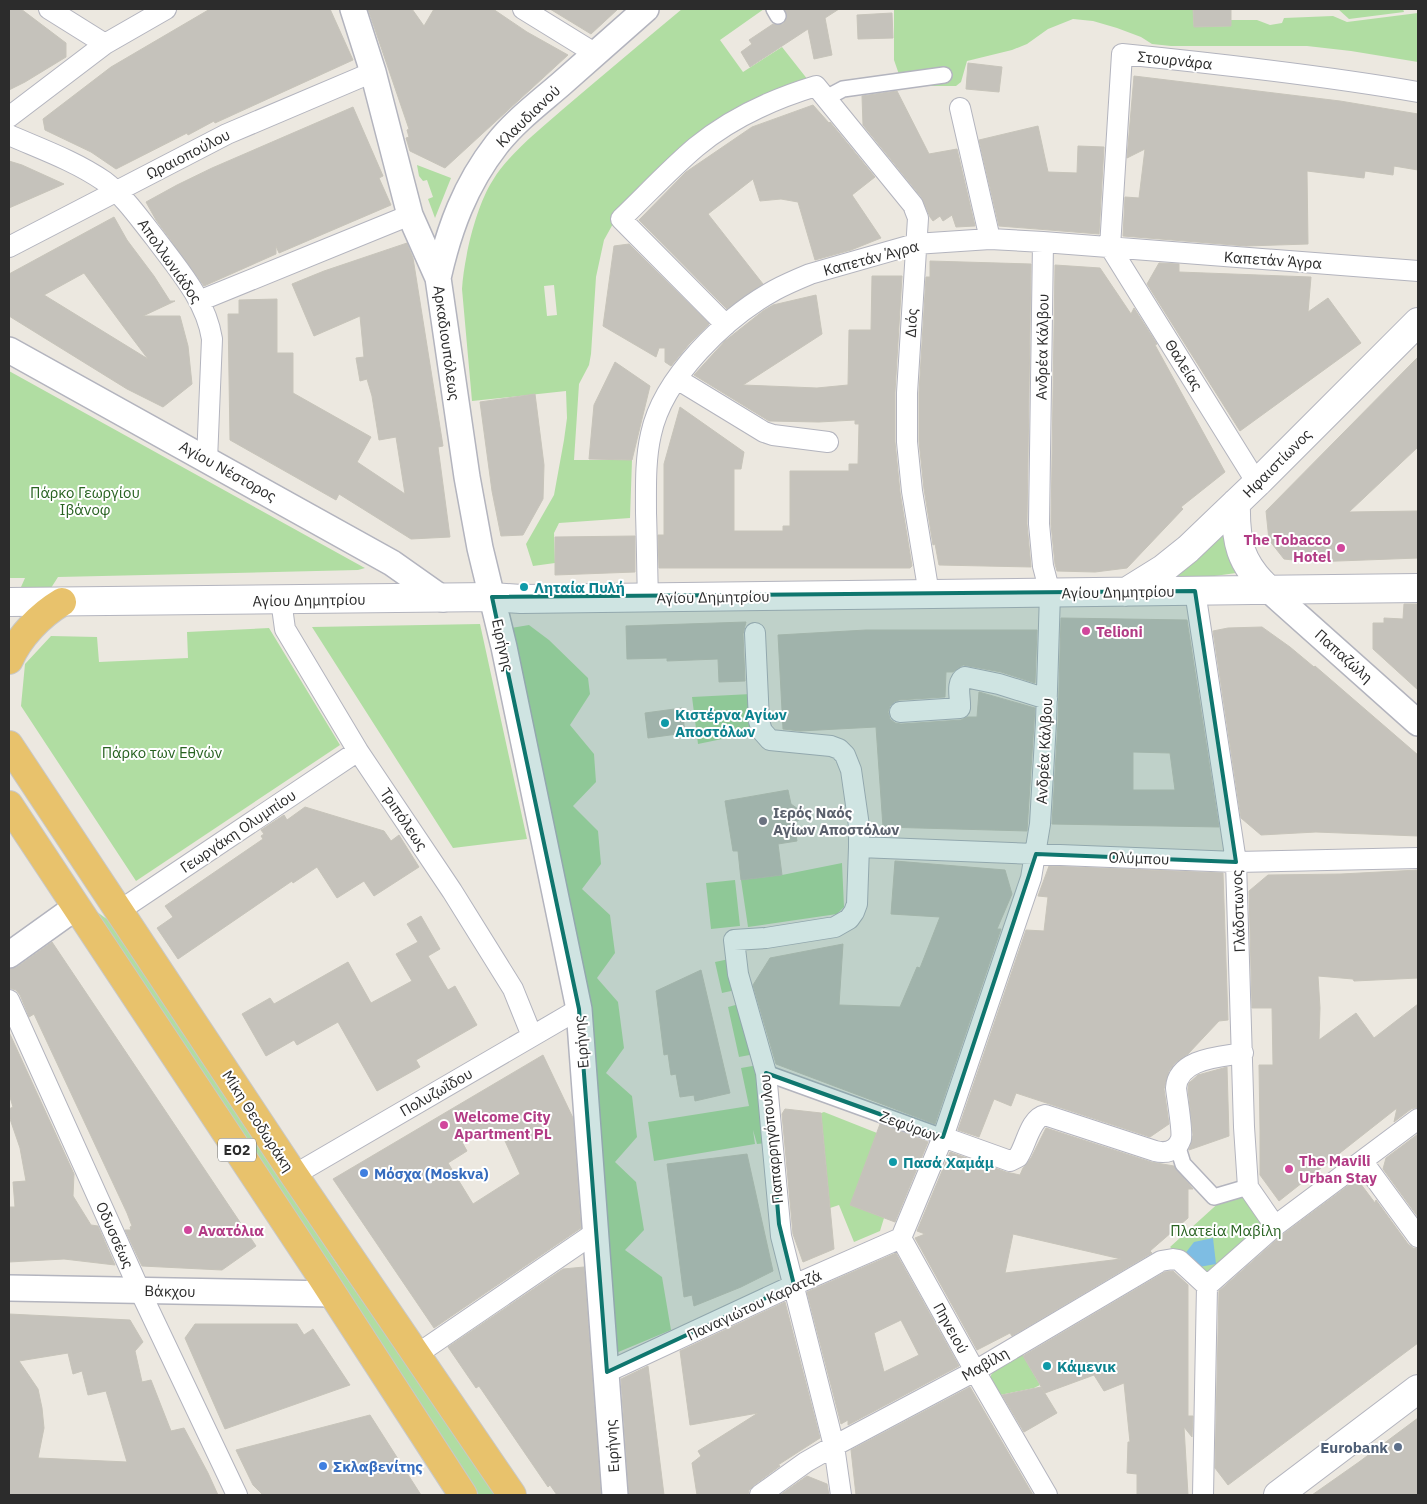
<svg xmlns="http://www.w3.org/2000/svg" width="1427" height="1504" font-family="'IBM Plex Sans',sans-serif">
<rect width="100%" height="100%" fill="#ece8e0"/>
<path fill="#b0dda2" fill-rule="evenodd" d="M682,9H764L720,40L743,72L782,47L808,80L669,159L641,184L619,213L604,240L596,277L591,354L589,365L579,384L574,460H632L630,518L559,523L554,533L555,563L533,566L526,544L554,495L564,440L567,418L566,391L472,401L462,289C464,258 476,206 493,180C508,155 540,129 562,110C602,76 642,42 682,9ZM554,285L557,315L547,316L544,286Z
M894,9H1193L1194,27L1231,26V20H1257L1270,25L1282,23L1284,18L1333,16L1347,22L1418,13V62L1351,51L1307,46H1171L1152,44L1141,37L1117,28L1093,21L1073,19L1048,29L1027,44L1012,50L967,61L961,82L956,86H903L894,60Z
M1338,9H1403L1404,12L1349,19Z
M417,165L451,178L435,218L428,199L433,197L427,180L423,181L419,176Z
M9,371L363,567L365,568L358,570L58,577L51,588L21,587L25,578H9Z
M1225,527L1236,573L1172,582Z
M480,624L527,839L453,848L312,627Z
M529,625L549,640L588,678L590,694L570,725L594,754L596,782L573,806L598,831L601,864L582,889L610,915L615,953L597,978L618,1002L624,1048L606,1073L632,1096L637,1137L615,1162L636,1182L644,1230L625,1250L662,1277L671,1330L616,1353L598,1165L505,629Z
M269,628L340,745L136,881L21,706L25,664L51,636L97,637L99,662L188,658L187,632Z
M751,694L756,732L698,744L692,697Z
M842,863L844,907L837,914L748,927L741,880L782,875Z
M735,880L740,926L711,929L706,883Z
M85,903L108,920L336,1263L497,1495H479L332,1270Z
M734,958L740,989L722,993L715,962Z
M743,1003L755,1054L739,1057L728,1007Z
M758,1065L767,1143L757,1144L753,1130L755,1144L654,1161L648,1122L749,1106L741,1068Z
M824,1112L877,1133L857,1207L884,1218L880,1231L854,1242L839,1205L830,1208L821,1113Z
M1249,1192L1270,1225L1207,1281L1170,1247L1223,1199Z
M1022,1354L1040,1385L1034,1388L1000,1395L991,1381V1375L995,1370Z"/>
<path fill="#7ebde3" d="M1213,1238L1216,1264L1199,1267L1184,1255L1194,1242Z"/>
<path fill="#c5c2bb" stroke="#c7c4ba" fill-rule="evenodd" d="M9,9H21L66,43V57L25,82L9,90Z
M210,9H330L353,60L215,123L214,121L188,135L187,133L116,169L91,152L45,130L43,119L111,67Z
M368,9H412L424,26L434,9H493L527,32L568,55L445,168L410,151L406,138L409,137L407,130L409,129Z
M550,9H618L591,34Z
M785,9H839L825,18L832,55L814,59L808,29L750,67L741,52L752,44L749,40L773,24L777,25L783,24L787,17Z
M1193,9H1231V26L1194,27Z
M892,13L893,38L858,39L857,15Z
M968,63L1002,67L999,92L966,89Z
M1134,76L1340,101L1418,114V170L1394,166L1393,175L1365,171L1364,178L1307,171L1308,244L1246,246L1123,236L1125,197L1139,198L1145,149L1127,158Z
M897,91L929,154L957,149L975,226L956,227L952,215L943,221L940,216L933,221L930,217L922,198L863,125L862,96Z
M813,105L829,123L830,122L875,177L852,195L881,238L851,250L815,260L798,202L781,199L760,201L753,179L708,214L763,284L727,309L639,220L686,172L752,127Z
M353,107L383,176L379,178L391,205L279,253L276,246V254L204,286L156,220L146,202L177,185L212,168Z
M1038,126L1048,172L1077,173L1078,146L1104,147L1099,234L999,226L979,140Z
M9,161L22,165L64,184L9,208Z
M114,217L127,240L154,276L170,301H175L143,316H180L188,346L192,384L163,407L127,389L9,316V274ZM84,273L123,326L148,359L44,295Z
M407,243L413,258L443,446L438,447L450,537L411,539L339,494L336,500L230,440L228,314H239V300L277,299V353H293V393L371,437L357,462L405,494L396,437L379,440L372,396L367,379L360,381L356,358L364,357L360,316L314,336L292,284L324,271Z
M629,244L709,324L690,343L671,366L665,362V348H659L656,357L603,326L614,246Z
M930,261L1031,264L1027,524L1031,567L939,565L935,544L933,545L924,489L919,441V393L926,277H930Z
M1159,263L1179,264V272L1311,277L1308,312L1328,298L1361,343L1240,431L1147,284Z
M1055,265L1100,268L1131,314L1134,308L1157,344L1155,345L1225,472L1181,507L1183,509L1127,568L1095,572L1057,571L1055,564L1051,524Z
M872,276H902L895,392V442L900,492L912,566L910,568H659L658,535H664V464L680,407L744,452L741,469H734V531H783V526H790V471H849V464H858L859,424H855V420L819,422L769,421L694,375L725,341L763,311L773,305L816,295L822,334L743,385L817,388L848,385L849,330H871Z
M1418,357V447L1349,512L1418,511V558L1311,562L1284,559L1269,540L1266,511Z
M615,362L650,386L632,460L589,459L594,405Z
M535,394L544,465L543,499L523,535L501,536L492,491L480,402Z
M635,536V572L555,575V537Z
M1404,604H1418V690L1373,649V623H1384V618L1403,619Z
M1061,618L1187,620L1219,827L1052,824L1058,722ZM1133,752L1170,753L1175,790H1133Z
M746,622L743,634L745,681L719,682L718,659L667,661V658L627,659L626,626Z
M1262,627L1290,647L1314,667L1315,666L1418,755V836L1316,832L1261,835L1241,818L1213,631L1228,628Z
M866,630H1037L1035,683L1001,672L963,665L953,672H946L945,697L899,700L894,702L890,706L888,712L890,719L895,723L901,724L961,720L967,717H977L979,692L1035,708L1027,831L883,827L876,727L800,731L783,729L778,635Z
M682,708L685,733L648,738L645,713Z
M788,790L791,804L798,809L801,818L794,824L797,841L778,844L782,875L741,880L738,851H733L725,801Z
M305,807L384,831L391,841L399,835L419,867L374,896L364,881L337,898L317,867L293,883L292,881L178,959L157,928L173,917L165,906L263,839L261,836L264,834L261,830L284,815L287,820Z
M895,861L1005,870L1012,894L997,929H1001L935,1124L776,1064L753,985L770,958L843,944L839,1005L900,1007L917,967L920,968L940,917L891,914Z
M1049,866L1223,873L1228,1020L1219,1021L1188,1054L1175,1063L1169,1071L1164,1089L1169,1124L1150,1137L1016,1093L1011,1106L994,1099L979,1137L958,1130L1026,930L1044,931L1048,897L1038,896Z
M1418,870V978L1354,981L1353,979L1318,976L1320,1008L1319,1040L1356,1013L1374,1038L1418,1004V1107L1411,1109L1394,1122L1397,1108L1279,1201L1260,1175V1130L1259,1065H1273L1272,1008H1252L1249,891L1268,875L1341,874Z
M421,916L440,949L428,956L448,990L455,986L477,1025L416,1060L420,1067L377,1091L338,1022L297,1045L294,1040L266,1056L242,1014L270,998L274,1004L348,962L371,1003L412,981L396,954L418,942L407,924Z
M52,942L256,1246L222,1270L142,1266L125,1230H131L130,1227L132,1226L127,1213L34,1014L29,1017L20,995L16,990L9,988V969L17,967Z
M701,970L730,1093L695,1101L694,1095L680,1097L676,1074L671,1075L668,1054L664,1055L656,991Z
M9,1032L74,1174L73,1196L91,1225L98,1226L115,1265L64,1259L9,1262V1207H15L13,1182L26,1181L20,1148L9,1116V1109L13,1107L9,1094Z
M543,1055L573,1118L581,1228L434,1328L333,1179ZM500,1130L520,1174L473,1204L448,1163L467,1151L462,1142Z
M1227,1067L1229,1136L1189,1150L1193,1135L1188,1089L1189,1083L1198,1075Z
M785,1109L821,1113L834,1249L803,1262L793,1234L782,1114Z
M880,1124L928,1142L895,1222L850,1205Z
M1046,1128L1151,1162L1174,1166L1193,1189H1188V1218L1150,1251L1152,1253L1012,1336L1010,1333L977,1350L915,1238L925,1234L917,1231L950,1152L1006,1172L1020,1175L1023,1168L1031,1158ZM1013,1234L1121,1259L1005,1273Z
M1418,1134V1217L1383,1169L1386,1158Z
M747,1154L773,1271L741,1287L694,1306L692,1295L684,1297L667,1164Z
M1357,1179L1375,1203L1376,1200L1408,1244L1413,1248L1418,1249V1343L1228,1485L1215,1468L1219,1291L1282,1235Z
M896,1253L959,1366L848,1425V1420L841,1424L807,1292ZM901,1320L919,1355L884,1372L874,1333Z
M584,1267L601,1495H557L550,1485L548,1487L479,1386L476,1388L448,1347L563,1269Z
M1173,1271L1188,1285V1416H1193L1192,1437L1184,1427L1188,1495H1137V1474L1127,1473L1128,1442H1130L1124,1383L1104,1391L1094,1375L1045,1393L1023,1356L1165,1272Z
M785,1302L820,1438L778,1465L780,1466L753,1486L749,1490L748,1495H697L692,1463L701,1456L698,1451L758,1413L690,1425L680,1351Z
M9,1314L130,1320L143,1342L135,1351L142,1382L151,1380L171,1431L184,1428L208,1473L218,1495H9ZM68,1353L73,1374L82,1371L88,1395L106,1391L127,1462L38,1458L44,1428L42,1408L38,1389L19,1361Z
M195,1324H297L304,1335L313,1329L350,1385L225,1429L185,1338Z
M648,1366L664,1495H629L621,1379Z
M970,1387L1033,1495H856L851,1450Z
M1041,1387L1057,1413L1024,1432L1002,1395Z
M370,1415L421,1495H263L253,1485L236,1450Z
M1418,1418V1495H1312L1359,1462Z
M807,1476L827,1484L829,1495H780Z"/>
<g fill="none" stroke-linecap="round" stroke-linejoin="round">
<defs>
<path id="pedestrian" d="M774,9L778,16
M826,98L843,89L944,75
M766,1073L943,1137
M1181,1138L1179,1151L1183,1164L1214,1197L1248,1187"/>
<path id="minor" d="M49,9L105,44
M523,9L596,54
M960,108L990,239
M9,117L105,44L166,9
M9,135C41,149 75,161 104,181C125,197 139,218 155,238C178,269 206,300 212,339L207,460
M9,247L227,134L373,72
M199,301L410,215
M726,325L621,219C646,195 670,169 696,147C731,118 773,99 816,86L913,205L918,218L907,393V442L912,491L929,594
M677,379L764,432L773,435L828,442
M1257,483L1110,247L1122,54C1221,64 1320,75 1418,92
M1195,591L1236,862L1244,1127L1248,1187L1275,1226
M648,597C647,569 647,541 646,513C646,487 645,460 651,434C663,377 726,317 775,290C786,284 798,279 810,274L915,244L990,239L1043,242L1418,271
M281,600L285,629L358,751L452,891L513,989L532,1036
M755,633L759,721L762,731L770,740L831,746L839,749L845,755L851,770L859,826V847L857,904L854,912L849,919L835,927L766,938L734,940L738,974L766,1073L781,1236L834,1446L841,1495
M900,712L960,708C961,699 955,682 965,677L999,684L1047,699
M859,847L1236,862L1418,858
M119,911L358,751
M9,1000L140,1291L237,1495
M943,1137L1010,1161L1018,1157C1026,1146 1030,1118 1045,1115L1155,1151C1166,1154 1177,1151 1181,1139C1183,1131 1177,1098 1176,1088C1178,1058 1221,1057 1243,1053
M1363,1162L1418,1237
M294,1175L579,1009
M901,1238L943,1137L1031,878L1040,824L1046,722L1050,593L1043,566L1039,524L1043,242
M901,1238L975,1371L1047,1495
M1207,1286L1275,1226L1418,1119
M416,1355L596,1232
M607,1372L794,1285L901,1238
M760,1495L806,1462L834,1446L975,1371L1161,1261L1173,1259L1179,1260L1207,1286
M1203,1495L1207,1286"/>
<path id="tertiary" d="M353,9L373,72L410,215L438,278L467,477L480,548L504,647L579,1009L615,1495
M438,278C449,229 465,185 497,144C515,121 539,103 561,84C589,59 618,34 646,9
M9,350L392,563L443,599
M1269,590L1418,723
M9,955L76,907
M9,1288L332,1294"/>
<path id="secondary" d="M1236,503C1235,541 1240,564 1269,590
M1126,592L1163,569L1188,549L1257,483L1418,322
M9,602L492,597L521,599L1418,588
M1278,1495L1418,1389"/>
<path id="trunk" d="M9,660C19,637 40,615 62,602
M9,745L294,1175L512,1495
M9,805L321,1276L463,1495"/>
</defs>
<use href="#pedestrian" stroke="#b3b4be" stroke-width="18"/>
<use href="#minor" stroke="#b3b4be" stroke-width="22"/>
<use href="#tertiary" stroke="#b3b4be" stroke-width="28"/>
<use href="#secondary" stroke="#b3b4be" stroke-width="30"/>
<use href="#trunk" stroke="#c8c8c8" stroke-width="30"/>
<use href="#pedestrian" stroke="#fff" stroke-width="15"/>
<use href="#minor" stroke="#fff" stroke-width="20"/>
<use href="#tertiary" stroke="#fff" stroke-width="25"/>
<use href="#secondary" stroke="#fff" stroke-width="28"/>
<use href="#trunk" stroke="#e8c26c" stroke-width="28"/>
</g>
<path fill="#0f766e" fill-opacity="0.2" stroke="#0f766e" stroke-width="4" stroke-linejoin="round" d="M1195,591L1236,862L1036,854L943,1137L766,1073L779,1224L794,1285L607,1372L579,1009L492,597Z"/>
<g fill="#d1479c" stroke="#fff" stroke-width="2">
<circle cx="1341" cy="548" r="5"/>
<circle cx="1086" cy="631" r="5"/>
<circle cx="444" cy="1125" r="5"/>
<circle cx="1289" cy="1169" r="5"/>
<circle cx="188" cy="1230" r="5"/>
</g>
<g fill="#0f9aa8" stroke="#fff" stroke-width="2">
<circle cx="524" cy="587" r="5"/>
<circle cx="665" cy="723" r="5"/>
<circle cx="893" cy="1162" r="5"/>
<circle cx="1047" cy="1366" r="5"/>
</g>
<circle fill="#6b7280" stroke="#fff" stroke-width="2" cx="763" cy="821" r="5"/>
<g fill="#3f7fe0" stroke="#fff" stroke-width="2">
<circle cx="364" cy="1173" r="5"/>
<circle cx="323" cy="1466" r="5"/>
</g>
<circle fill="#5c6f8a" stroke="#fff" stroke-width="2" cx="1398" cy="1447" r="5"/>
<g text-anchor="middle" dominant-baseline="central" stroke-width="4" stroke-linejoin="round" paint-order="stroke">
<rect fill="#fff" stroke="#6b6b6b" stroke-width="1" x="218" y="1138.5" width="38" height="23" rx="4"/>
<g font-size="14" font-weight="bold" fill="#2c2c2c">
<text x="237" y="1150">ΕΟ2</text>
</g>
<g font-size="15" fill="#2c2c2c" stroke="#fff">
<text transform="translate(1175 60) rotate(6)">Στουρνάρα</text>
<text transform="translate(528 116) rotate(-44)">Κλαυδιανού</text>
<text transform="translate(188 154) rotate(-27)">Ωραιοπούλου</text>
<text transform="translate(871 258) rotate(-15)">Καπετάν Άγρα</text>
<text transform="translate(1273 260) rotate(4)">Καπετάν Άγρα</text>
<text transform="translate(170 261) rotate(55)">Απολλωνιάδος</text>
<text transform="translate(911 323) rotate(-87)">Διός</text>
<text transform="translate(447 343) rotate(82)">Αρκαδιουπόλεως</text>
<text transform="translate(1042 347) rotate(-89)">Ανδρέα Κάλβου</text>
<text transform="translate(1184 365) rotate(58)">Θαλείας</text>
<text transform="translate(1277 463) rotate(-45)">Ηφαιστίωνος</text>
<text transform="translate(228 471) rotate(29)">Αγίου Νέστορος</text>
<text transform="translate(1118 592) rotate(-1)">Αγίου Δημητρίου</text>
<text transform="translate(713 597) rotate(-1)">Αγίου Δημητρίου</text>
<text transform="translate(309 600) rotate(-1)">Αγίου Δημητρίου</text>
<text transform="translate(503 645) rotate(77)">Ειρήνης</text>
<text transform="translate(1344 656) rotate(42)">Παπαζώλη</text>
<text transform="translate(1044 751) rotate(-87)">Ανδρέα Κάλβου</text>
<text transform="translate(404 819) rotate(56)">Τριπόλεως</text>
<text transform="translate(238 831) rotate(-34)">Γεωργάκη Ολυμπίου</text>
<text transform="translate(1139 858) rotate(2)">Ολύμπου</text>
<text transform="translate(1238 911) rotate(-92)">Γλάδστωνος</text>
<text transform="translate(581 1042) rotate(-95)">Ειρήνης</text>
<text transform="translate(436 1092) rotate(-30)">Πολυζωΐδου</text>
<text transform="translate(258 1121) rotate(57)">Μίκη Θεοδωράκη</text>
<text transform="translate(910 1126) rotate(20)">Ζεφύρων</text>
<text transform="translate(771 1139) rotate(-96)">Παπαρρηγόπουλου</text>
<text transform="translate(115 1235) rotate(66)">Οδυσσέως</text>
<text transform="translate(170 1291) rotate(1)">Βάκχου</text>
<text transform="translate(754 1305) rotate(-25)">Παναγιώτου Καρατζά</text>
<text transform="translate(951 1328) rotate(61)">Πηνειού</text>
<text transform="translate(985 1364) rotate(-30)">Μαβίλη</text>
<text transform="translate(612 1446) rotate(-94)">Ειρήνης</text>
</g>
<g font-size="15" fill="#296322" stroke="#fff">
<text x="85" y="492">Πάρκο Γεωργίου<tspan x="85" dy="17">Ιβάνοφ</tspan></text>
<text x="162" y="752">Πάρκο των Εθνών</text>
<text x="1226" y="1230">Πλατεία Μαβίλη</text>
</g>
<g font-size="15" font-weight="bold" fill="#b23c85" stroke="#fff" text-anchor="start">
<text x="1331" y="539" text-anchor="end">The Tobacco<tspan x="1331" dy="17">Hotel</tspan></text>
<text x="1096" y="631">Telioni</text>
<text x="454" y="1116">Welcome City<tspan x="454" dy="17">Apartment PL</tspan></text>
<text x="1299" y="1160">The Mavili<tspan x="1299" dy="17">Urban Stay</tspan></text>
<text x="198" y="1230">Ανατόλια</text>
</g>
<g font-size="15" font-weight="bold" fill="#0d838f" stroke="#fff" text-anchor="start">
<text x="534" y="587">Ληταία Πυλή</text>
<text x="675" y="714">Κιστέρνα Αγίων<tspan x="675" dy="17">Αποστόλων</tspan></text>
<text x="903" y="1162">Πασά Χαμάμ</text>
<text x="1057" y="1366">Κάμενικ</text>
</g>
<g font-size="15" font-weight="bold" fill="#5b616d" stroke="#fff" text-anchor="start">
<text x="773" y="812">Ιερός Ναός<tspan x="773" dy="17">Αγίων Αποστόλων</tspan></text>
</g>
<g font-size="15" font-weight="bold" fill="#366cbe" stroke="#fff" text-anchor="start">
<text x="374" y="1173">Μόσχα (Moskva)</text>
<text x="333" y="1466">Σκλαβενίτης</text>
</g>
<g font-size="15" font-weight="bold" fill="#4e5e75" stroke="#fff" text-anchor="end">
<text x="1388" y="1447">Eurobank</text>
</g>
</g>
<rect width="1427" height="1504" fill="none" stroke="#2c2c2c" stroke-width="20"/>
</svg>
